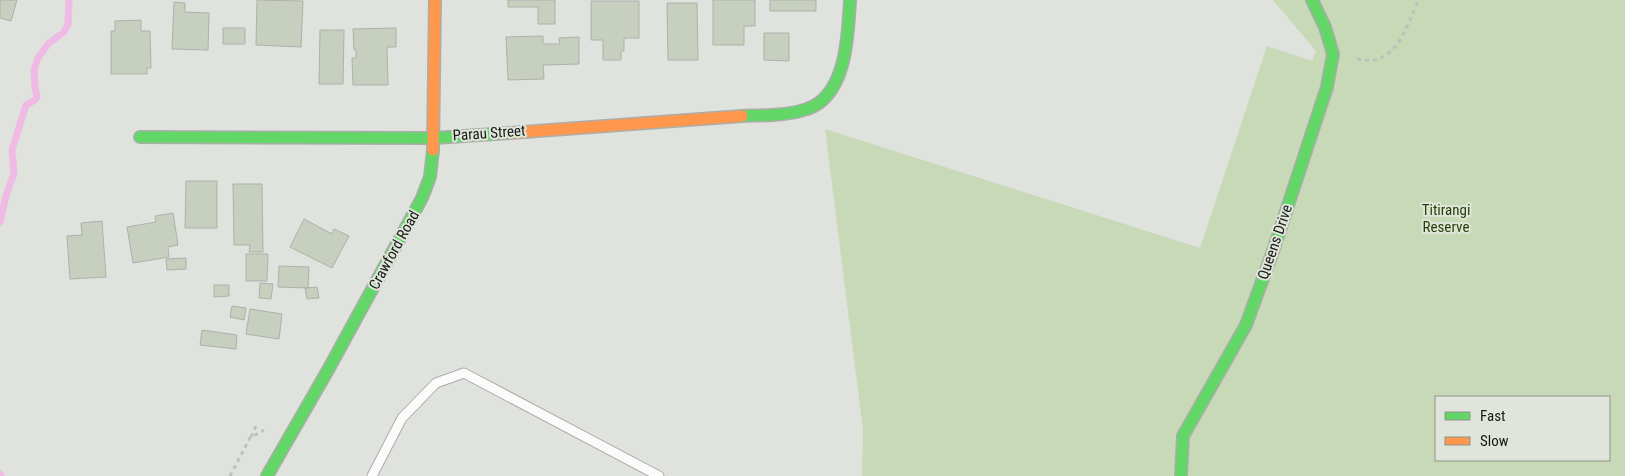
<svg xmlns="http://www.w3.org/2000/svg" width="1625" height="476" font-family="'Roboto Condensed',sans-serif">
<rect width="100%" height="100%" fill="#dfe2dd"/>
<path fill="#c8d9b8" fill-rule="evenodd" d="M1273,0H1625V476H862L863,430L825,129L1200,248L1267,46L1312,61L1316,51ZM1436,397H1609V460H1436Z"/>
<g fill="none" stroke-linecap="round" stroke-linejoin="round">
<path stroke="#efbbe5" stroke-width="7" d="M0,222L6,196L14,173L12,150L26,105L35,100L37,97L35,88L34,70L38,58L48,44L64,32L68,24L69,0
M0,474L1,476"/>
</g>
<path fill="#c7d0be" stroke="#aeb0ac" d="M0,0H17L11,21L0,18Z
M257,0L303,1L301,47L256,45Z
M508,0H555V24H538V7H508Z
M713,0H755V26H744V45H713Z
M770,0H816V11H770Z
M591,1H639V38H624V51H621V60H603V40H591Z
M174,2L185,3V12L209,13L208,50L172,49Z
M667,3H697L698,60H668Z
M141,20V31H150L151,68H147V74H111V31H115V21Z
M223,28H245V44H223Z
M396,28V47H387L388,85H353L352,58H356V50H354L353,29Z
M320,30H344L343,84H319Z
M764,33H789V61L764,60Z
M543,36V44H560L559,38L579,37V64L543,65L544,79L508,80L506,37Z
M186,181H217V228H185Z
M233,184H262L263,252H249L250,245H234Z
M173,213L178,245L168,247L169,257L133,263L127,227L156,222L155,216Z
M304,219L332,234L334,229L349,236L332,268L290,247Z
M102,221L106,277L70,279L67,236L82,235L81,223Z
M246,254H268L267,281H246Z
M186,258V269L167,270L166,259Z
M279,266L309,267L308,288L278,287Z
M260,283L273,284L271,299L259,298Z
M214,285H229V296L214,297Z
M317,287L319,298L307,299L305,288Z
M232,306L246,308L244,320L230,317Z
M250,309L282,314L279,339L246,334Z
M202,330L237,335L236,349L200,345Z"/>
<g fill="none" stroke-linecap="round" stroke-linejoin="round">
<defs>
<path id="lane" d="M372,476L402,418L436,383L464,373L659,476"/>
<path id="fast" d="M742,116C763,115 787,116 807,109C847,96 848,34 850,0
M140,137L434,138L510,133
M267,476L328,370L422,198L430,177L433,150
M1181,476L1183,436L1246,325L1273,251L1327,87L1333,54L1325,27L1312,0"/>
<path id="slow" d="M510,133L742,116
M433,150L435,0"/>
</defs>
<use href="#lane" stroke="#abada9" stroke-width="11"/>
<use href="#fast" stroke="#abada9" stroke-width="14"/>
<use href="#slow" stroke="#abada9" stroke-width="14"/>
<path stroke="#bec0bd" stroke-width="3" stroke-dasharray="4 4" stroke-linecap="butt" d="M1357,59C1397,68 1405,28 1419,0
M251,437L256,426
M230,476L250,438L264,430"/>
<use href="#lane" stroke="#fafbfa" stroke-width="9"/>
<use href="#fast" stroke="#63d668" stroke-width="11"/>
<use href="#slow" stroke="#ff974d" stroke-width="11"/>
</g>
<g text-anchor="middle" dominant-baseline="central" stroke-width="4" stroke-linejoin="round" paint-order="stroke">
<g font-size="15" fill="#171915" stroke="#dfe5da">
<text transform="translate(489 133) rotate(-4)">Parau Street</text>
<text transform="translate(1275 242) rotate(-71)">Queens Drive</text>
<text transform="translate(394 250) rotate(-61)">Crawford Road</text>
</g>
<g font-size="15" fill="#294204" stroke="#dfe5da">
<text x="1446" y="210">Titirangi<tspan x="1446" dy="17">Reserve</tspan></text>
</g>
</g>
<rect x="1435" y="396" width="175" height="65" fill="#dfe5da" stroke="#8f938b"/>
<rect x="1445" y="412" width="25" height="8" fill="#63d668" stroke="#8f938b"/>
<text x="1480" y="421" font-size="15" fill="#171915">Fast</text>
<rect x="1445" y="437" width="25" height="8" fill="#ff974d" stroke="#8f938b"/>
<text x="1480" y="446" font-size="15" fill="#171915">Slow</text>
</svg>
